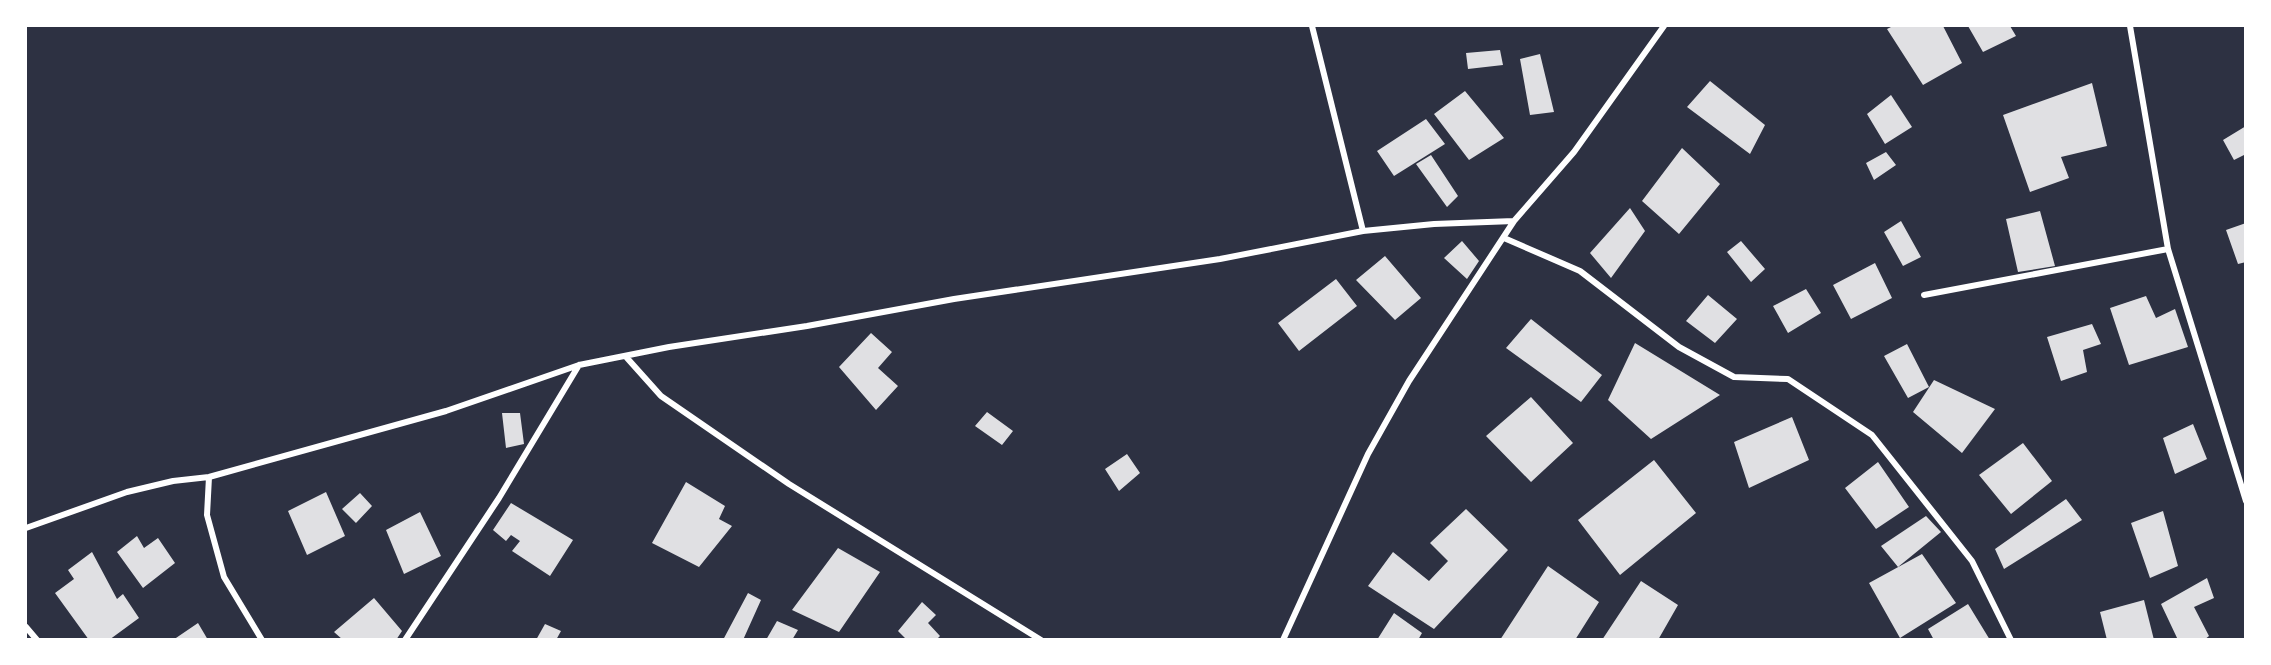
<svg xmlns="http://www.w3.org/2000/svg" width="2271" height="665" font-family="Literata,serif">
<rect width="100%" height="100%" fill="#2d3142"/>
<path fill="#e0e0e3" d="M1893,26H1943L1962,63L1923,85L1887,29Z
M1968,26H2010L2016,36L1983,52Z
M1500,50L1503,65L1468,69L1466,53Z
M1540,54L1554,112L1530,115L1520,59Z
M1710,81L1765,125L1750,154L1687,107Z
M2092,83L2107,146L2061,157L2069,178L2030,192L2003,115Z
M1465,91L1504,138L1469,160L1434,114Z
M1891,95L1912,127L1885,144L1867,114Z
M1426,119L1445,144L1394,176L1377,151Z
M2246,126V154L2234,160L2223,140Z
M1682,148L1720,184L1679,234L1642,201Z
M1886,152L1896,165L1874,180L1866,163Z
M1431,155L1458,196L1447,207L1416,164Z
M1630,208L1645,231L1611,278L1590,253Z
M2040,211L2055,266L2018,272L2006,219Z
M1901,221L1921,257L1903,266L1884,232Z
M2246,223V262L2238,264L2226,230Z
M1462,241L1479,261L1467,279L1444,258Z
M1741,241L1765,269L1751,282L1727,252Z
M1385,256L1421,298L1395,320L1356,280Z
M1875,263L1892,298L1851,319L1833,285Z
M1336,279L1357,306L1299,351L1278,323Z
M1806,289L1821,313L1788,333L1773,306Z
M1708,295L1737,319L1715,343L1686,321Z
M2146,296L2156,318L2175,309L2188,347L2129,365L2110,308Z
M1531,319L1602,375L1581,402L1506,348Z
M2092,324L2101,344L2083,350L2087,372L2061,381L2047,337Z
M871,333L892,352L878,368L898,386L876,410L839,367Z
M1635,343L1720,395L1651,439L1608,400Z
M1907,344L1929,387L1908,398L1884,356Z
M1934,380L1995,409L1962,453L1913,412Z
M1531,397L1573,443L1531,482L1486,436Z
M987,412L1013,431L1002,445L975,426Z
M502,413H520L524,444L506,448Z
M1792,417L1809,460L1749,488L1734,442Z
M2193,424L2207,459L2175,474L2163,438Z
M2023,443L2052,481L2011,514L1979,475Z
M1127,454L1140,473L1119,491L1105,469Z
M1654,460L1696,513L1620,575L1578,520Z
M1878,462L1909,507L1876,529L1845,488Z
M686,482L725,506L719,519L732,526L699,567L652,543Z
M326,492L345,536L307,555L288,511Z
M360,493L372,506L356,523L342,509Z
M2066,499L2082,520L2004,569L1995,549Z
M511,503L573,540L550,576L512,551L520,541L511,535L506,541L493,530Z
M1466,509L1508,550L1434,629L1368,586L1393,552L1429,581L1448,561L1430,543Z
M2163,511L2178,566L2150,578L2131,523Z
M420,512L441,556L404,574L386,530Z
M1926,516L1941,532L1898,567L1881,546Z
M137,536L144,548L158,538L175,563L143,588L117,552Z
M838,548L880,572L839,632L792,610Z
M92,552L117,599L123,594L139,618L109,640H89L55,593L74,579L68,570Z
M1922,554L1956,603L1900,638L1869,583Z
M1548,566L1599,602L1575,640H1500Z
M2207,578L2214,598L2194,607L2209,636L2204,640H2178L2161,604Z
M1641,581L1678,605L1658,640H1602Z
M748,593L761,600L743,640H723Z
M374,598L402,631L396,640H343L334,632Z
M2144,600L2154,640H2107L2100,612Z
M922,602L936,615L928,623L940,636L936,640H907L898,631Z
M1968,604L1990,640H1934L1928,629Z
M1394,613L1422,633L1418,640H1377Z
M777,621L798,630L792,640H766Z
M198,623L208,640H173Z
M545,624L561,631L556,640H536Z"/>
<g fill="none" stroke-linecap="round" stroke-linejoin="round">
<path stroke="#fff" stroke-width="6" d="M1312,26L1363,231
M2130,26L2168,249L2246,501
M1504,238L1580,271L1679,347L1734,377L1788,379L1872,435L1972,561L2011,640
M1924,295L2168,249
M627,358L661,396L789,484L1041,640
M209,477L207,515L224,577L262,640
M26,528L127,492L173,481L209,477L446,411L579,365L669,347L807,326L954,299L1220,259L1363,231L1434,224L1514,221
M26,627L37,640
M405,640L499,498L579,365
M1283,640L1368,454L1409,381L1514,221L1574,152L1664,26"/>
</g>
<rect width="2271" height="665" fill="none" stroke="#ffffff" stroke-width="54"/>
</svg>
